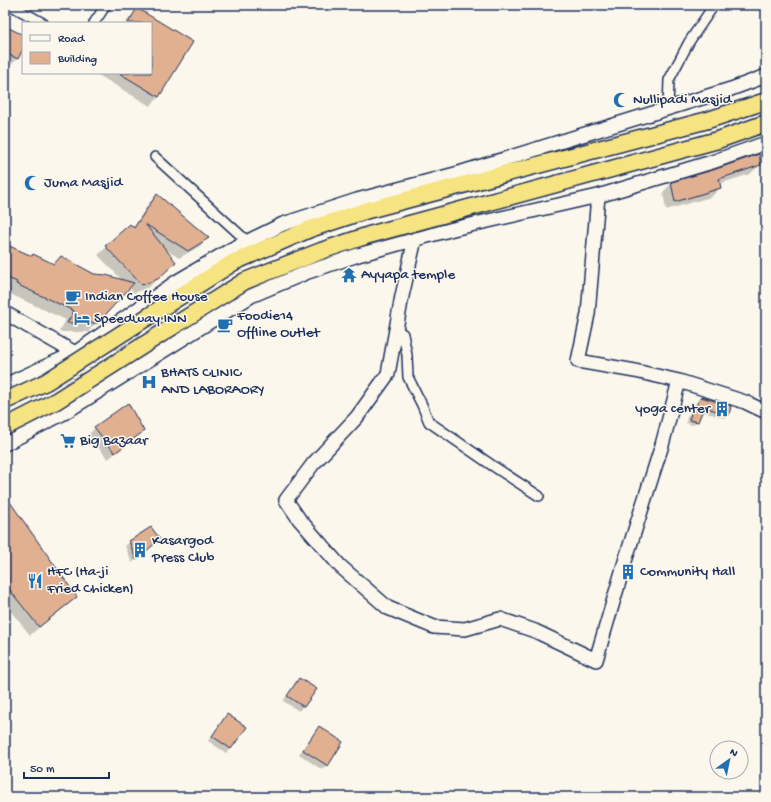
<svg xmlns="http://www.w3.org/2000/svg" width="771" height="802" font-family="'Gochi Hand',sans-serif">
<rect width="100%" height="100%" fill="#fbf7ec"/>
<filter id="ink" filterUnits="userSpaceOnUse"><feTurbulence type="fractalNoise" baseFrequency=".025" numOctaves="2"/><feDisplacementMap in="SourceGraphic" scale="8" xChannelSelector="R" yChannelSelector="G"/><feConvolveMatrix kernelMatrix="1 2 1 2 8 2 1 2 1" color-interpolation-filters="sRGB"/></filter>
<g filter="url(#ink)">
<path fill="#0003" d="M262,5H276L269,11Z
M137,10L191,42L159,97L150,106L95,73H151V23H125Z
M8,29L23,36V47L17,59L11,65L5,63V31Z
M760,165L750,174L719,184L720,188L711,197L666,210L663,192L672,183Z
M157,195L207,238L200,246L179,258L165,249L174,262L149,287L134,293L129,287L88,332H59L66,320L8,293L9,291L5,289V245L54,265L94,275L123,281L98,255L130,225L133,228L149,203Z
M702,398L728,414L724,418L701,411L697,421L693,425L686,423L687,417Z
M128,405L143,431L136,437L108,459L88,435L95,428Z
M5,497L75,597L66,606L30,635L5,604Z
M130,542L154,543L132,563L125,546Z
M299,679L316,689L299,711L283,701Z
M227,715L231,749L226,753L208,741Z
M319,727L342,742L327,765L322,770L299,754Z"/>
<path fill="#e0b091" stroke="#1b2f5e" d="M137,8L193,42L159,97L119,73H151V23H128Z
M7,27L23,35V49L18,59L5,53V33Z
M759,154L761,165L719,179L721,188L675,202L671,182L716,169Z
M157,194L209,238L188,251L145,224L176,262L158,279L142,285L105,246L130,224L134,228Z
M5,244L32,256L33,254L54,264L61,256L94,274L106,275L134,283L98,323H67L74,311L16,284L17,282L5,277Z
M701,397L731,406L729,415L704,407L698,422L689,420L691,413Z
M128,403L144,431L115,453L94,427Z
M5,495L77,597L39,627L5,584Z
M151,527L160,539L136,560L129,541Z
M299,678L317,689L304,707L287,696Z
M227,714L247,727L231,749L212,736Z
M319,726L343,742L328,766L303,750Z"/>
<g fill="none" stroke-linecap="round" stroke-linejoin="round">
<path stroke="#cecfd0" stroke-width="13" stroke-dasharray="13 6" stroke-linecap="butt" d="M111,330L133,364"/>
<defs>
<path id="street" d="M10,5L43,23
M94,23L104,8
M668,108L669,80L689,42L714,5
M155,157L248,242
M397,330L403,334L407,355L408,377L422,405L429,422L493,466L539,496"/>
<path id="secondary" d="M415,239L402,296L388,374L357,417L313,464L286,500L299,519L340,566L388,608L434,627L465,629L500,619L535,631L596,660L626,558L662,445L679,381L635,371L578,361L588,314L598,196
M5,313L75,353
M679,381L745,402L766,412
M5,385L75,353L176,282L232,249L283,224L357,200L459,173L731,89L766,76
M5,444L64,413L251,296L308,272L358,255L453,229L598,196L712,162L766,143"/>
<path id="highway" d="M160,309L234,262L310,229L368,210L708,120L766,101
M172,327L245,281L321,251L369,235L718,140L766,123"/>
</defs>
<use href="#street" stroke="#1b2f5e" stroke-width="12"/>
<use href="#secondary" stroke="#1b2f5e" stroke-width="16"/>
<use href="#highway" stroke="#1b2f5e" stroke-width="19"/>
<use href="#street" stroke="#fbf7ec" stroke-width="9"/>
<use href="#secondary" stroke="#fbf7ec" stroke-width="13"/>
<use href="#highway" stroke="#f6e381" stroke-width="16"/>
<defs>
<path id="highway-bridge" d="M5,401L46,382L160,309
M5,427L56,401L172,327"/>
</defs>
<use href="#highway-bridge" stroke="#1b2f5e" stroke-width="19" stroke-linecap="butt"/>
<use href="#highway-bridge" stroke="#f6e381" stroke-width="16"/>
</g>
</g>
<defs>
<symbol id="mosque-bare" viewBox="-9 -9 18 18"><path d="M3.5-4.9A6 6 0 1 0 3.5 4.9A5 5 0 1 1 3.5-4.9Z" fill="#1f6fb2" stroke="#fbf7ec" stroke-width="2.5" paint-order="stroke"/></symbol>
<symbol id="temple-bare" viewBox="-9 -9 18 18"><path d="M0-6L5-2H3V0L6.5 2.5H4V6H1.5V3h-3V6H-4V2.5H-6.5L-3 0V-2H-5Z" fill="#1f6fb2" stroke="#fbf7ec" stroke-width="2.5" paint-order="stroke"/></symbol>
<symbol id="cafe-bare" viewBox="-9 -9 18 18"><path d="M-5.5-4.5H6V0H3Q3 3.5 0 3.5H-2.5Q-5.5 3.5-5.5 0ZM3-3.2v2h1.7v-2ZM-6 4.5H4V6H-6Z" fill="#1f6fb2" stroke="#fbf7ec" stroke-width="2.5" paint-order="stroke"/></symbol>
<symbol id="hotel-bare" viewBox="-9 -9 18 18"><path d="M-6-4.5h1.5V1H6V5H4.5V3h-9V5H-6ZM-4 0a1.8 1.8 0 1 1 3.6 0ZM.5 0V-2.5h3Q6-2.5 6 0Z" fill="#1f6fb2" stroke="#fbf7ec" stroke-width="2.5" paint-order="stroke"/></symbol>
<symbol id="hospital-bare" viewBox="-9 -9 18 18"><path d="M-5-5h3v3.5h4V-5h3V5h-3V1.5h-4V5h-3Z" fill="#1f6fb2" stroke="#fbf7ec" stroke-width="2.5" paint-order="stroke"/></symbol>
<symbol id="building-bare" viewBox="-9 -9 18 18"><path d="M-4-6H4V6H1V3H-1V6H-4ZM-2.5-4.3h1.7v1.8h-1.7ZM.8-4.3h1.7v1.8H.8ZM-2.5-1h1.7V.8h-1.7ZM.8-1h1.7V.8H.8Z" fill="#1f6fb2" stroke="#fbf7ec" stroke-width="2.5" paint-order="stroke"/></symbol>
<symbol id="supermarket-bare" viewBox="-9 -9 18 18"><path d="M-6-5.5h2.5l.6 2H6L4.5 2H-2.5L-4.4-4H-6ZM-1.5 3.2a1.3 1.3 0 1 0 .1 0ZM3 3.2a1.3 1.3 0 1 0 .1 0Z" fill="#1f6fb2" stroke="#fbf7ec" stroke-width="2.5" paint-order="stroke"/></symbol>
<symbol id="restaurant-bare" viewBox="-9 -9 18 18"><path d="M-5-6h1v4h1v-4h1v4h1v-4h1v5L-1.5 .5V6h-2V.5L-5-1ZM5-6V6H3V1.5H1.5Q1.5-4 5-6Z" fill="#1f6fb2" stroke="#fbf7ec" stroke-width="2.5" paint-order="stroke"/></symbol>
</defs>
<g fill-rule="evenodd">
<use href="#mosque-bare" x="610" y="89" width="22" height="22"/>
<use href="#mosque-bare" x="21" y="172" width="22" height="22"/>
<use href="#temple-bare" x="338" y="264" width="22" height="22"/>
<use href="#cafe-bare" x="62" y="286" width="22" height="22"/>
<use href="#hotel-bare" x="71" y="308" width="22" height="22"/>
<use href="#cafe-bare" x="214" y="314" width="22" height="22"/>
<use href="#hospital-bare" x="138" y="371" width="22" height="22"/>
<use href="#building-bare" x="711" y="398" width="22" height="22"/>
<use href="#supermarket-bare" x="57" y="430" width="22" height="22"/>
<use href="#building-bare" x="129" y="539" width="22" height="22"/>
<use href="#building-bare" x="617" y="561" width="22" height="22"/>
<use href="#restaurant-bare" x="24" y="570" width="22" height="22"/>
</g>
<g text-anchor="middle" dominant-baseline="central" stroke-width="3" stroke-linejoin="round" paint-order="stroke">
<g font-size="15" fill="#1b2f5e" stroke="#fbf7ec" text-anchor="start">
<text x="633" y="100">Nullipadi Masjid</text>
<text x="44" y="183">Juma Masjid</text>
<text x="361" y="275">Ayyapa temple</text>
<text x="85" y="297">Indian Coffee House</text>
<text x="237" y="316">Foodie14<tspan x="237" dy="17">Offline Outlet</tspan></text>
<text x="94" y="319">Speedway INN</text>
<text x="161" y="373">BHATS CLINIC<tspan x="161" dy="17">AND LABORAORY</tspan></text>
<text x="710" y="409" text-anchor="end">yoga center</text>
<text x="80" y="441">Big Bazaar</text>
<text x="152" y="541">Kasargod<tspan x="152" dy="17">Press Club</tspan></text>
<text x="47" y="572">HFC (Ha-ji<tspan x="47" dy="17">Fried Chicken)</tspan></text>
<text x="640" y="572">Community Hall</text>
</g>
</g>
<rect width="771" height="802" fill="none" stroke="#fbf7ec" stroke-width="20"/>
<rect x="10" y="10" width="751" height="782" fill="none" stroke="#1b2f5e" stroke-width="1.5" filter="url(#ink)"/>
<rect x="22" y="22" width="130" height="52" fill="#fbf7ec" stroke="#a1a7b3"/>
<rect x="30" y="35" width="20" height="6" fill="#fbf7ec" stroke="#a1a7b3"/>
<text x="58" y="42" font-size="12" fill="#1b2f5e">Road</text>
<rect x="30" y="52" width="20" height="12" fill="#e0b091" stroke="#a1a7b3"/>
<text x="58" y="62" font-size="12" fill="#1b2f5e">Building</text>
<g transform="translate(729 760) rotate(33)"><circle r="19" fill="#fbf7ec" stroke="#a1a7b3"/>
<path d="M0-3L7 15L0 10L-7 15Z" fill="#1f6fb2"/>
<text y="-6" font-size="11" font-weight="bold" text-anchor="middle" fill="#1b2f5e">N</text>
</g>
<path d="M24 772v6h85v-6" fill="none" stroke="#1b2f5e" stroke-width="2"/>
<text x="30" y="772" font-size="12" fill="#1b2f5e" stroke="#fbf7ec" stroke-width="3" paint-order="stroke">50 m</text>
</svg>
